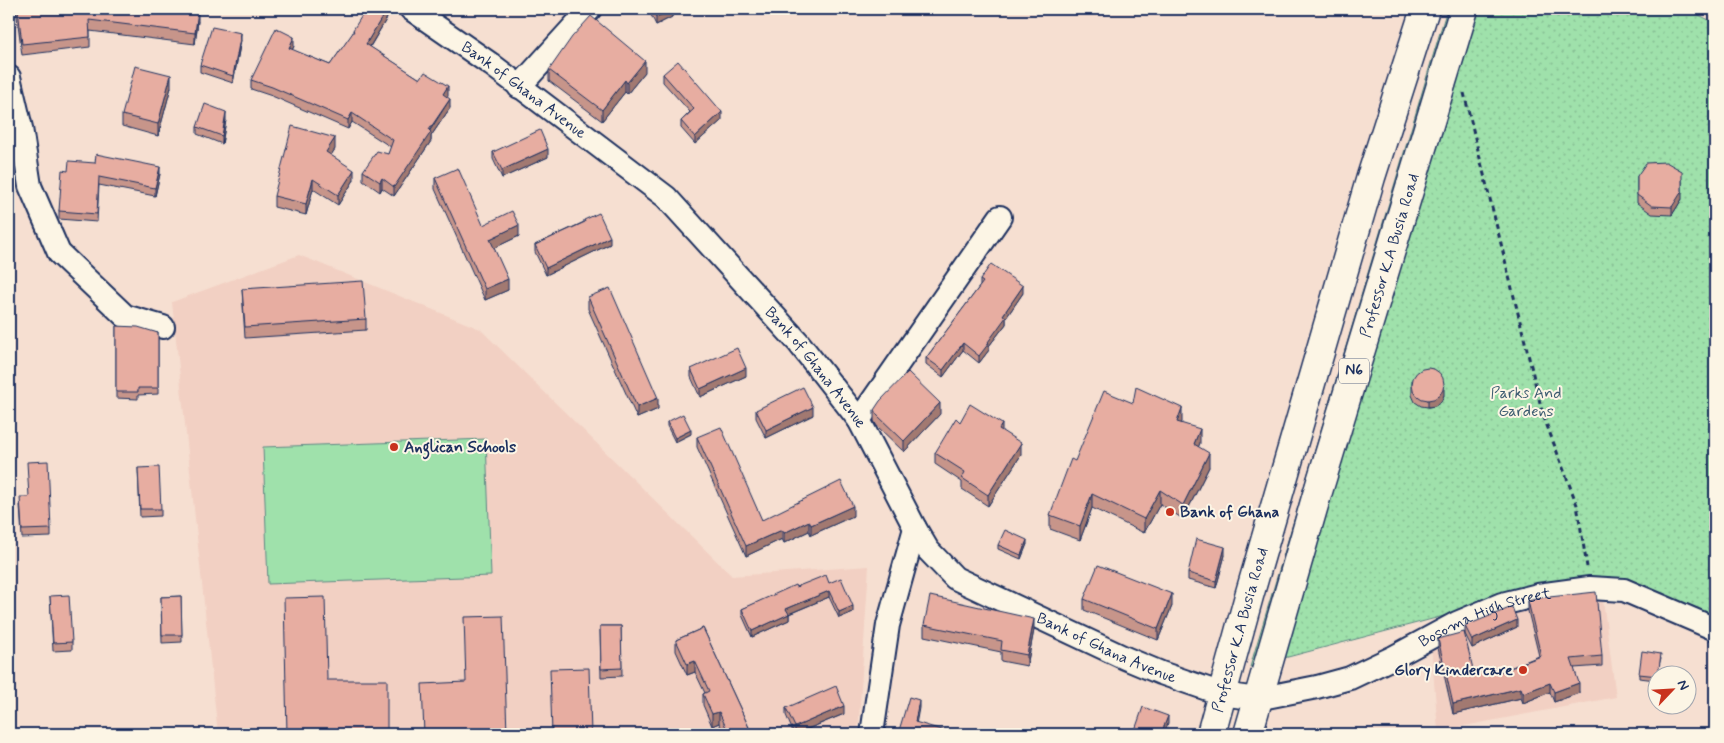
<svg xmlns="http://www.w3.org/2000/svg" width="1724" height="743" font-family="Mynerve,sans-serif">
<defs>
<pattern id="park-dots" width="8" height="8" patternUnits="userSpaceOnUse" patternTransform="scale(1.25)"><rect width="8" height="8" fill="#9fe1ab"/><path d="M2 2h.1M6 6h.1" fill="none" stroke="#88c196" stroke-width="1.8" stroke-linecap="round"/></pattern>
</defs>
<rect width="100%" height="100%" fill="#f6dfd1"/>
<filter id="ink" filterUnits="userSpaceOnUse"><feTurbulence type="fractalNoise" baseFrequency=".02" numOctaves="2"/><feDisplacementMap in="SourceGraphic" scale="10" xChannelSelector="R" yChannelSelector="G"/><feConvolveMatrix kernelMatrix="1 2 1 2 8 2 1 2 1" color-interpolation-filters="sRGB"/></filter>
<g filter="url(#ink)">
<path fill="#f2d0c3" d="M299,255L480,329L732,576L869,566L858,734H218L172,302Z
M1602,593L1616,697L1438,731L1431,644L1504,605Z"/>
<path fill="#9fe1ab" stroke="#5d8884" d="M486,439L491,576L268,584L263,447Z"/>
<path fill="url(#park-dots)" stroke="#5d8884" d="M1447,9H1687L1715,23V614L1677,609L1595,582L1512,598L1250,667Z"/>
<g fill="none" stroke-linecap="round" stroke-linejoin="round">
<defs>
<g id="minor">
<path id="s1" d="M411,9L492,65L666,197L798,342L859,420L915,528L928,550L955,578L1125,658L1161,673L1222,694L1257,699L1317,687L1350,678L1394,657L1457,623L1502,604L1538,595L1590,588L1624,590L1715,629"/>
<path d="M9,77L21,128L30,186L59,253L125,316L163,327"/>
<path d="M519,87L590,9"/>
<path d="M859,420L1000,217"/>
<path d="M872,734L888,625L915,528"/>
</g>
<g id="major">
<path id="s2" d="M1211,734L1249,596L1371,177L1425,9"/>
<path id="s3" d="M1248,734L1316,498L1464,9"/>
</g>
</defs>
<use href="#minor" stroke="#1b2f5e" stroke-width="26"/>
<use href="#major" stroke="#1b2f5e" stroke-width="31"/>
<path stroke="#1b2f5e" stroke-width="3" stroke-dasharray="5 4" stroke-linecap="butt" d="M1464,93L1543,415L1577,505L1587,567"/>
<use href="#minor" stroke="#fcf5e5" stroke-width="22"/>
<use href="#major" stroke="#fcf5e5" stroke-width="28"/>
</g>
<path fill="#c7958a" stroke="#1b2f5e" d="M16,9H183L198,21L195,44L90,31V47L22,55Z
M648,9H672V17L656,25Z
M387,18L370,47L420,79L448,96L447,97L450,108L431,136V141L394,196L382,188L380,192L363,180V171L388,154L391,147L352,122L348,129L272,96L251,89V80L294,46L292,50L330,65L353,33V30Z
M241,40L233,83L200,72V65Z
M549,70L645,72L627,94L625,92L602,121L549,81Z
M663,74L722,120L695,144L681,128V121L690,112L663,82Z
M171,87L158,136L122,126V115Z
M226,120L222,144L197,134V127Z
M335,149L331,155L354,180L338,205L313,189L306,215L274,207V196Z
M493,152L548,157L502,178L493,159Z
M68,171L160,174L155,196L99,185L97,222L59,219V211Z
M1637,176L1682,199L1672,215L1652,214L1637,203Z
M435,178L483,225L519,236L494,248L508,290L485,300L435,189Z
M584,220L610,244L546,275L535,252V245L584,222Z
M980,280L1023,293L1006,318V324L989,346V350L979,363L963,350L943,377L926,364V358L980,286Z
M242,289L366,319V330L245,338Z
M588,297L658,409L637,418L588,309Z
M116,326L158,333V394L138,395V399L116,398Z
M691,369L746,376L700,397L691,377Z
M1412,380L1444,395L1441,402L1435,406L1428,407L1421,406L1415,402L1412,395Z
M756,410L813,415L766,438L756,418Z
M874,410L940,414L904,452L877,426L874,421Z
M667,422L691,434L675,442L667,426Z
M960,422L1002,431L1021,455L988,506L962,489V482L935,464V453Z
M1182,422L1181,423L1200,443L1198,447L1209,467L1183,519L1160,504L1144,533L1092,508L1080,540L1050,529V515Z
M697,437L762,520L853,516L811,535L809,531L784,543L782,539L746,556L697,447Z
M138,468L161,509V516L140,517Z
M20,505L51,529V537L22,538Z
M1027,544L1021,559L998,549V545Z
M1225,555L1216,588L1188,580V573Z
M829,583L853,612L839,618L829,597L789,614V620L752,637L742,615V609L796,587Z
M50,596L72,642V650L53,651Z
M181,596L182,642L162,643L161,597Z
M1084,599L1172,606L1158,640L1084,610Z
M1528,601L1602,656V666L1574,668L1579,693L1554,702L1550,692L1523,703L1521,698L1453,714L1438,648V639L1474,673L1500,672L1539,656L1528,611Z
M924,625L1034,630L1027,666L1001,661V652L924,636Z
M600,626H621L622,676L601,677Z
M1465,626L1517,627L1472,648L1465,634Z
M703,628L752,734H724L719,723L712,726L703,705V694L705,693L695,672L687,675L676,651V640Z
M1661,658L1656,676V680L1639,678V674Z
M786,708L844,714L796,734H794L786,715Z"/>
<path fill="#a27971" stroke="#1b2f5e" d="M387,9V18L366,53V44Z
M672,10V17L656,25V17Z
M198,11V21L195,44V33Z
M241,33V40L233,83V76Z
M294,37V46L289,57V48Z
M645,61V72L627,94V83Z
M171,75V87L158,136V124Z
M625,80V92L602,121V110Z
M448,86V96L443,104V94Z
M450,99V108L431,136V141L394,196V187Z
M226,112V120L222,144V136Z
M722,112V120L695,144V137Z
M352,113V122L348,129V120Z
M335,138V149L326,163V152Z
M548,149V157L502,178V170Z
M160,167V174L155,196V188Z
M354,170V180L338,205V195Z
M382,178V188L380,192V182Z
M313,179V189L306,215V204Z
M1682,179V199L1672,215V207Z
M519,225V236L490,250V239Z
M610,237V244L546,275V268Z
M508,279V290L485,300V289Z
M1023,286V293L1006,318V324L989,346V350L979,363V356L1003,315Z
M963,343V350L943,377V370Z
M746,368V376L700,397V389Z
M1444,387V395L1441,402L1435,406L1428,407V400Z
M658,398V409L637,418V407Z
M940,403V414L904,452V441Z
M813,407V415L766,438V430Z
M1182,408V422L1177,436V422Z
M1002,424V435L999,429Z
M1200,429V443L1194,458V444Z
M691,430V434L675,442V438Z
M1021,443V455L988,506V495Z
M1209,453V467L1183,519V505Z
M1160,490V504L1144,533V519Z
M1092,494V508L1080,540V526Z
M853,506V516L811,535V525Z
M809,521V531L784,543V533Z
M782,530V539L746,556V546Z
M1027,540V544L1021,559V555Z
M1225,547V555L1216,588V581Z
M829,591V597L786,615V609Z
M1172,594V606L1158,640V629Z
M853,606V612L839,618V612Z
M789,614V620L752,637V631Z
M1034,619V630L1027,666V655Z
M1517,620V627L1472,648V640Z
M695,661V672L687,675V664Z
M1550,683V692L1523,703V693Z
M1579,683V693L1554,702V692Z
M1521,688V698L1453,714V704Z
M919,700V708L915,730V722Z
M844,706V714L795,734V727Z
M719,712V723L712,726V714Z
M1168,716V723L1164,734H1161Z"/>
<path fill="#e7ada1" stroke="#1b2f5e" d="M18,9H183L198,11L195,33L89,20L90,37L22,44Z
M366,9H387L366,44L420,79L425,72L448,86L443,94L450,99L429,130L431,132L394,187L382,178L380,182L363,171L377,151L388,154L393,140L352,113L348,120L272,87L251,80L276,28L294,37L289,48L330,65L354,31L353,30Z
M652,9H672V10L656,17Z
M591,16L645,61L627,83L625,80L602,110L549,70L572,37Z
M212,27L241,33L233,76L200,65Z
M678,61L722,112L695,137L681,121L694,109L663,74Z
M135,66L171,75L158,124L122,115Z
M205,104L226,112L222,136L197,127Z
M292,126L335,138L326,152L354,170L338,195L313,179L306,204L274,196Z
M540,130L548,149L502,170L493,152Z
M96,154L160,167L155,188L99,177L97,214L59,211L62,170L68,171L69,161L95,163Z
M1666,162L1682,171V191L1672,207L1652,206L1637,195V176L1646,163Z
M458,168L483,225L512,211L519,225L490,239L508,279L485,289L435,178Z
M599,213L610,237L546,268L535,245L585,222L584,220Z
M991,264L1023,286L1003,315L1006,317L988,342L989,343L979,356L963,343L943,370L926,358L983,282L980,280Z
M363,281L366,319L245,327L242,289Z
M610,288L658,398L637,407L588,297Z
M116,326L138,327L158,333V388H138V392H116Z
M737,348L746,368L700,389L691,369Z
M1412 384a16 16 0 1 1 32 0a16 16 0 1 1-32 0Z
M908,372L940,403L904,441L877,415L874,410L880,401Z
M803,387L813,407L766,430L756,410Z
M1136,387L1182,408L1177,422L1200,429L1194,444L1209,453L1183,505L1160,490L1144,519L1092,494L1080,526L1050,515L1071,459L1075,461L1104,391L1133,403Z
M970,404L1002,424L999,429L1021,443L988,495L962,478L965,472L935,453L956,418L960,422Z
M683,414L691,430L675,438L667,422Z
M721,427L762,520L841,481L853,506L811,525L809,521L784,533L782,530L746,546L697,437Z
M48,461L51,529L22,530L20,497H29L27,462Z
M159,467L161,509H140L138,468Z
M1005,530L1027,540L1021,555L998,545Z
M1196,539L1225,547L1216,581L1188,573Z
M1098,565L1172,594L1158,629L1084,599Z
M826,575L829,583L841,578L853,606L839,612L829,591L786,609L789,614L752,631L742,609L795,585L796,587Z
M1596,592L1602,656L1571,659L1579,683L1554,692L1550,683L1523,693L1521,688L1453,704L1438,639L1464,632L1474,673L1499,667L1500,672L1541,656L1528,601L1540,598Z
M69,595L72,642L53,643L50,596Z
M181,596L182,635H162L161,597Z
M930,596L1034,619L1027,655L1001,650L1002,641L924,625Z
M325,597L327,680H387V734H287L284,598Z
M1512,607L1517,620L1472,640L1465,626Z
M503,616L507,734H424L422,684L466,682L464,617Z
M600,626H621L622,668L601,669Z
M703,628L752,734H729L719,712L712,714L703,694L709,691L695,661L687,664L676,640Z
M1642,651L1661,654L1658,676L1639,674Z
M589,668L591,734H552L550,669Z
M836,686L844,706L795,727L786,708Z
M909,697L919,700L915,722L949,732V734H898Z
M1143,707L1168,716L1161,734H1138L1134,733Z
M186,732H201V734H186Z"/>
</g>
<g fill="#c8321e" stroke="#fcf5e5" stroke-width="2">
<circle cx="394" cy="447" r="5"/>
<circle cx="1170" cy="512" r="5"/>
<circle cx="1523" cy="670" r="5"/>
</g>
<g text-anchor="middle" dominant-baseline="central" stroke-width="4" stroke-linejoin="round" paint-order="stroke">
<rect fill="#fcf5e5" stroke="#5e6a86" stroke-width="1" x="1339" y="358.5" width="30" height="25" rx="4"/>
<g font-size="15" font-weight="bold" fill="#1b2f5e">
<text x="1354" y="371">N6</text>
</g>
<g font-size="16" fill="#1b2f5e" stroke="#fcf5e5">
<text stroke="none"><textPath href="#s1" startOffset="139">Bank of Ghana Avenue</textPath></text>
<text stroke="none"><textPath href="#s3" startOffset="499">Professor K.A Busia Road</textPath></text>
<text stroke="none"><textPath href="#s1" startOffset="544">Bank of Ghana Avenue</textPath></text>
<text stroke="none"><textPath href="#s1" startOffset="1369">Bosoma High Street</textPath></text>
<text stroke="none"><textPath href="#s2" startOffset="108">Professor K.A Busia Road</textPath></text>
<text stroke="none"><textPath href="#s1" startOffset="965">Bank of Ghana Avenue</textPath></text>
</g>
<g font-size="16" fill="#3c5c71" stroke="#fcf5e5">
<text x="1526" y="393">Parks And<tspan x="1526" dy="18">Gardens</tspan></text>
</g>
<g font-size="16" font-weight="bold" fill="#1b2f5e" stroke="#fcf5e5" text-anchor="start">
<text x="404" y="447">Anglican Schools</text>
<text x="1180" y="512">Bank of Ghana</text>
<text x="1513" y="670" text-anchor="end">Glory Kindercare</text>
</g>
</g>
<rect width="1724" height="743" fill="none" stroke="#fcf5e5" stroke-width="30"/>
<rect x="15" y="15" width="1694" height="713" fill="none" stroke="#1b2f5e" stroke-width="2" filter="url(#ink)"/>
<g transform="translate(1672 690) rotate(65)"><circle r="24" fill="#fcf5e5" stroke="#a2a6af"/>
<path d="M0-4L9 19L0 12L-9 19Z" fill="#c8321e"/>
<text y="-8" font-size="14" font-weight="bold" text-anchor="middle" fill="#1b2f5e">N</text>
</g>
</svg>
